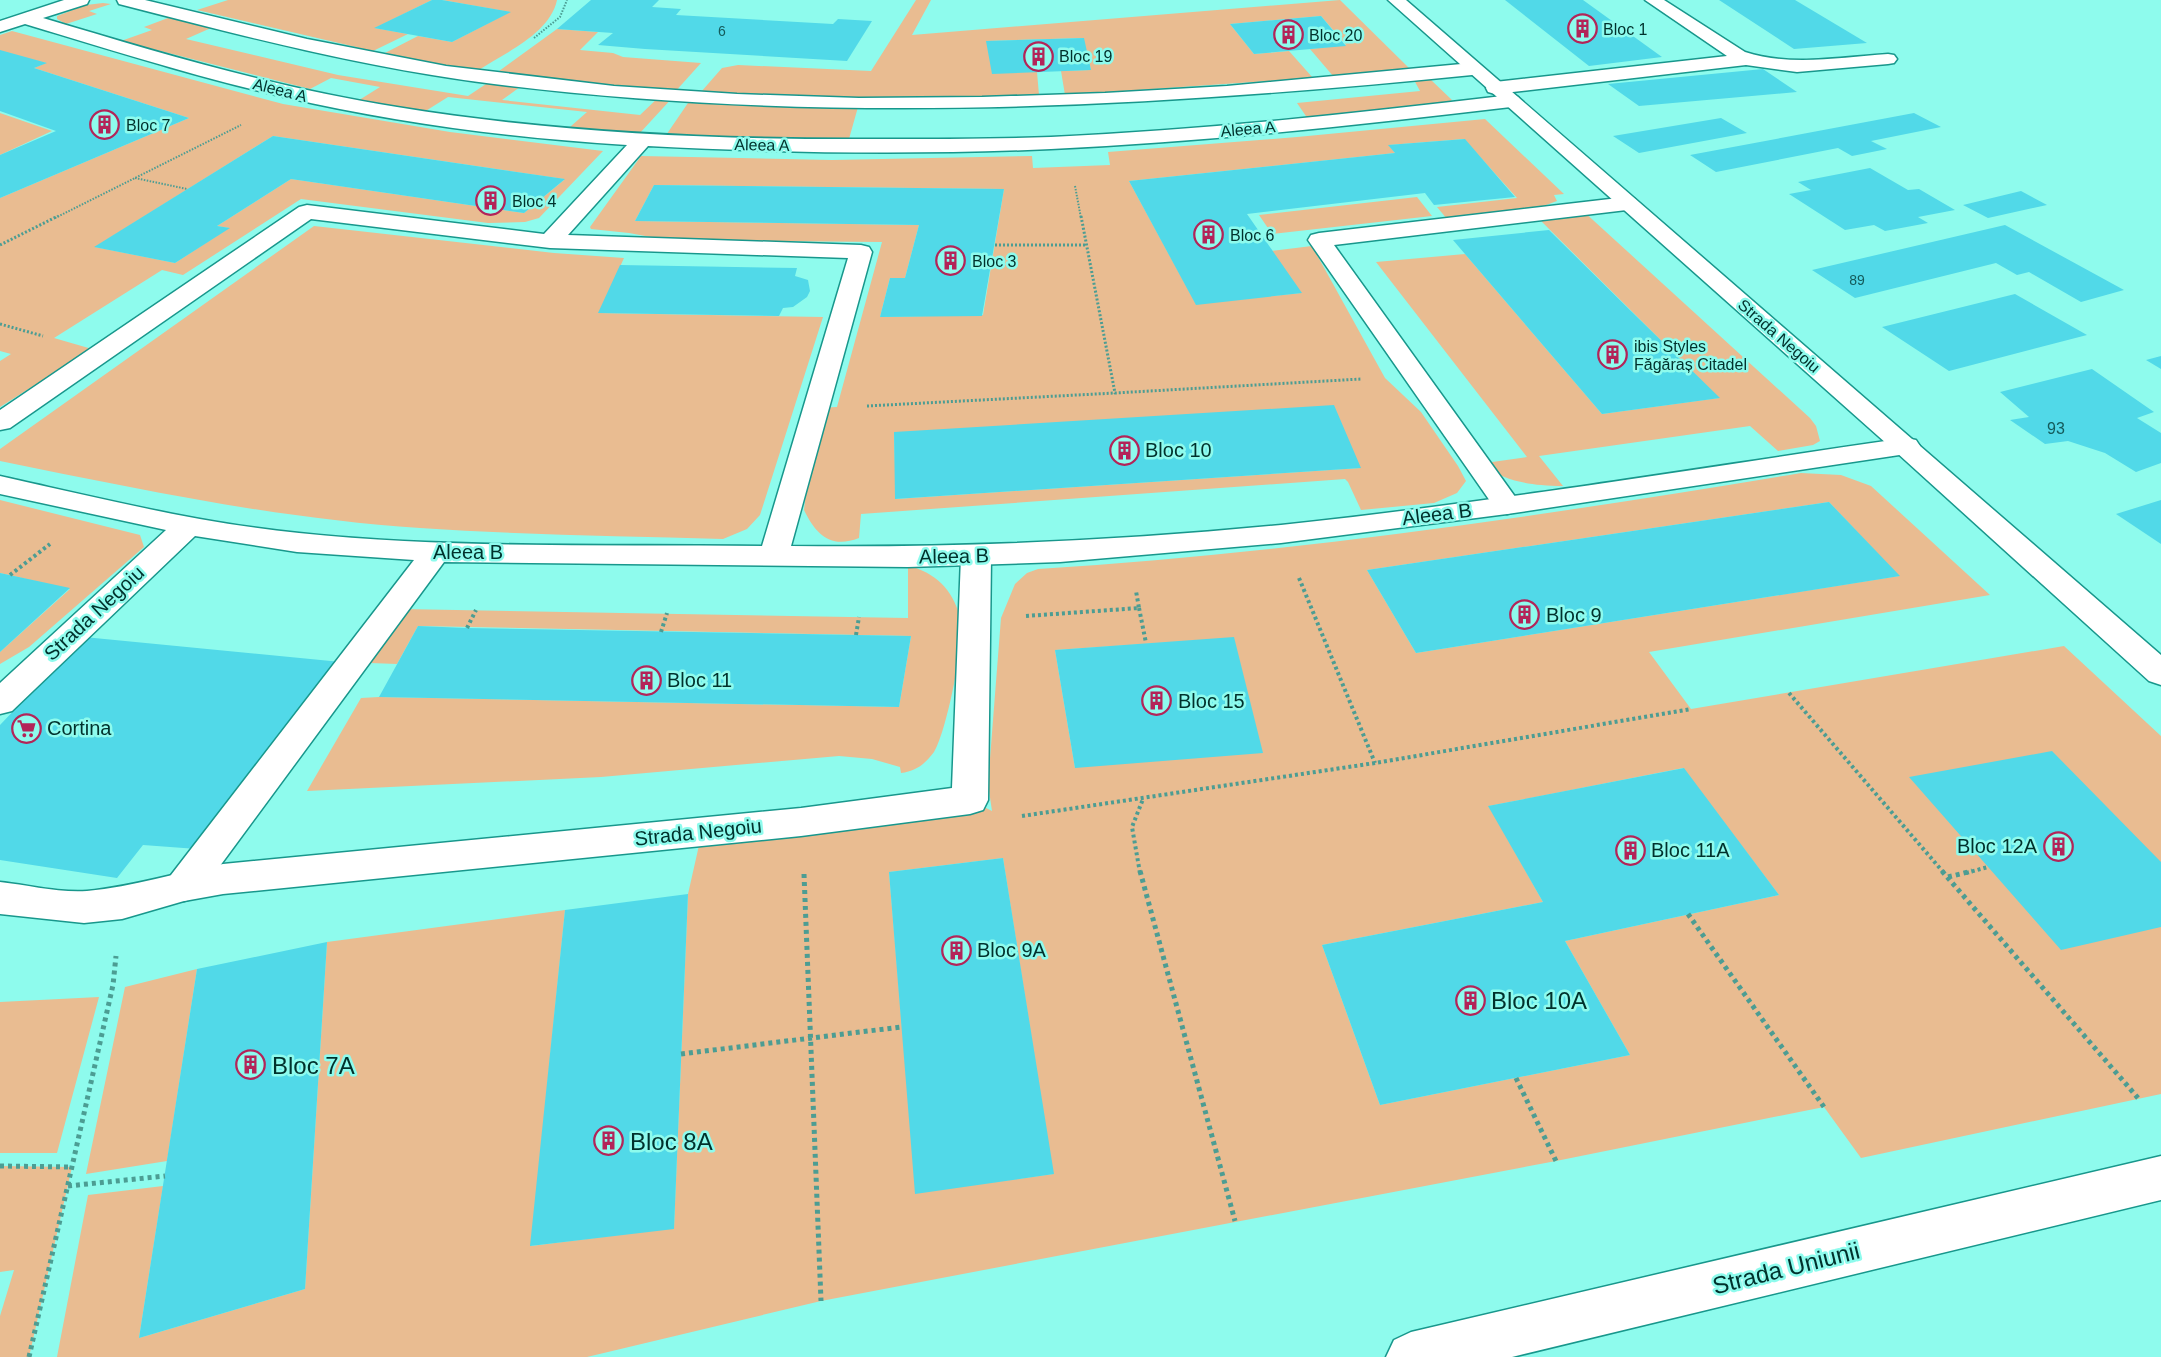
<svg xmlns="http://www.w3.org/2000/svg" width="2161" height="1357" font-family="Helvetica,sans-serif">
<rect width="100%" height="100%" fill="#8efbed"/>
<path fill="#e9bc91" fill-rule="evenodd" d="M228,0H432L375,28L408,34L373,51L197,10Z
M442,0H557C550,34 503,54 477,71L426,64L383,54L418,36L452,42L510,12Z
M916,0H931L912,35L1340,0L1409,68L1333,76L1310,49L1346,45L1321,16L1230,24L1254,54L1289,51L1313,78L1065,95L1061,71L1091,70L1083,38L986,41L1037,72L1039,95L876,98L701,92L722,68L738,65L871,71Z
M103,3L111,4L89,11L97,14L66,24L57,19V16L86,5Z
M168,18L211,28L186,39L338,75L468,96L492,80L524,84L502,100L640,115L661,95L674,96L639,134L570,127L587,112L448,97L424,112L356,102L380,87L331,78L310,89L121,41L152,30L144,27Z
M557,29L598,32L580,50L613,53L623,57L701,63L674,93L495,74Z
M12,31L283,104L450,132L603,151L539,218L525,222L488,223L301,199L183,275L162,270L54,338L92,349L0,407V361L11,354L0,351V198L189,118L34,68L46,63L0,51V35ZM273,136L564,179V180L524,213L291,179L217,226L229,228L175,263L95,247Z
M1430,79L1452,100L1447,103L1308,119L1297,103L1420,91L1414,80Z
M688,103L858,107L847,146L662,141Z
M0,113L52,131L0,155Z
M1485,119L1564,194L1554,195L1557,201L1538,208L1447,219L1437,207L1517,198L1464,139L1389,145L1395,153L1129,181L1196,304L1301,293L1271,251L1312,246L1385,378L1421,412L1458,466L1466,481L1457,493L1434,503L1361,510L1348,482L1345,479L861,514L859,538C831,549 816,535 804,510L815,408L837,407L882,242L667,240L629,233L591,229L590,227L641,156L832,160L1032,156L1033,168L1110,165L1108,152L1297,137ZM654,185L1004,189L983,315L880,317L890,278H905L919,225L635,221ZM894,432L1360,468L896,499Z
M1417,197L1432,216L1272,234L1259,215Z
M1582,210L1810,418L1816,426L1820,441L1813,445L1778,451L1750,426L1539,456L1563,486C1525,485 1510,482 1478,464L1527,457L1376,262L1465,254L1602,414L1719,398L1535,215Z
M314,226L554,253L624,258L599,313L823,317L760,515L747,529L723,539C622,536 521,535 420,528C279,519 138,489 0,461V449Z
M1801,473L1841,475L1871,486L1990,595L1649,652L1691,709L2064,646L2161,736V1094L1861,1158L1824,1107L1556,1161L821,1301L587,1357H57L88,1195L163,1186L139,1338L305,1289L327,942L565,910L531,1246L674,1228L688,894L702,832L970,800L992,811L988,784L1001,618L1015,584L1027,573L1038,569C1294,553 1548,515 1801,473ZM1829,502L1899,576L1416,653L1367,570ZM1234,638L1075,768L1055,650ZM1683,768L1779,895L1565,941L1630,1055L1380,1105L1322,945L1543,902L1489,806ZM1003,858L1053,1174L916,1193L889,872Z
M0,500L140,535L144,547L29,647L0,664V652L70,589L0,573Z
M908,565C936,574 952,588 960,617C966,638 946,734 934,752C924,765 916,771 901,773L900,767L872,759L839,756L601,777L307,791L361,698L379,697L899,707L911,636L418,626L397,664L370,663L402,609L908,618Z
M197,969L167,1161L86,1174L125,987Z
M99,997L57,1153H0V1002Z
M0,1166L72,1167L29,1357H0V1316L14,1270L0,1272Z"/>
<path fill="#51d9e8" d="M432,0H442L511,12L452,42L374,28Z
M591,0H659L652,7L681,9L676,15L833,24L838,19L872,21L847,61L645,49L598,45L613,33L557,29Z
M1505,0H1583L1662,57L1589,66Z
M1719,0H1795L1867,43L1794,49Z
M1321,16L1346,46L1254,54L1230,24Z
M1084,38L1091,70L992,74L986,41Z
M0,50L47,63L34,68L189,118L0,198V155L56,131L0,111Z
M1763,69L1797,92L1639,106L1608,84Z
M1914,113L1941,127L1871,141L1887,149L1852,156L1838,148L1716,172L1690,155Z
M1721,118L1747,133L1639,153L1613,136Z
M273,136L503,170L565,179L524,213L291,179L217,226L230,228L175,263L94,247Z
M1465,139L1515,197L1434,205L1425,193L1247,214L1302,293L1196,305L1129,181L1395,153L1388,145Z
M1870,168L1908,190L1919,189L1955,210L1918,217L1928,223L1885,231L1874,225L1845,230L1789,194L1811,190L1798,182Z
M654,185L1004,189L982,316L880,317L890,278H905L919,225L635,221Z
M2021,191L2047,205L1988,218L1963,205Z
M2005,225L2124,290L2081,302L2029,272L2017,275L1996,263L1855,298L1812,270Z
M1549,230L1631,311L1720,398L1602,414L1453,240Z
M620,265L797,268L795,276L808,280L810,291L807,297L793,307L783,308L779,316L598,313Z
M2015,294L2087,335L1949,371L1882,327Z
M2161,356V369L2146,360Z
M2092,369L2154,412L2137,418L2161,433V463L2136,472L2105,453L2068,441L2045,444L2010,420L2029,417L2000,392Z
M1334,405L1361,468L895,499L894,432Z
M2161,500V544L2116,514Z
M1829,502L1900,576L1416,653L1367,570Z
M0,573L70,588L0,652Z
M418,626L467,628L911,636L899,707L379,697Z
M84,637L341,662L197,849L143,845L117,878L0,860V725Z
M1234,637L1263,753L1075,768L1055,650Z
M2052,751L2161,862V927L2061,950L1909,777Z
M1684,768L1779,895L1565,941L1630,1055L1380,1105L1322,945L1543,902L1488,806Z
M1003,858L1054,1174L915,1194L889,872Z
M688,894L674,1229L530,1246L565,910Z
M327,942L305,1289L139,1338L197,969Z"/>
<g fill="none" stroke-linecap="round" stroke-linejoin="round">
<defs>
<path id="lane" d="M1645,0H1664L1745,52C1791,67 1841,57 1888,54L1894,55L1897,59L1894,63L1888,64L1797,72L1746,65L1495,94L1488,92L1486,88L1488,84L1495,82L1727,56Z
M1627,197L1635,199L1638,204L1635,209L1334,245L1521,505L1517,511L1507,514L1497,511L1308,240L1311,235L1319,233Z
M976,547L987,550L991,557L988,800L983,810L970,814L801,836L223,894L184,901L122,919L84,923L0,914V882C28,885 59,893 87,891C133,887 178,872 223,864L801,808L952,788L961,557L965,550Z"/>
<path id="street" d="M64,0H89L87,4L43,18C160,53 276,88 397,107C556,133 718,140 879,139C937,139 994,139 1051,137C1205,130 1358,113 1511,95L1518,97L1521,101L1518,105L1511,107C1358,125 1205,142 1051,149C917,155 781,153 648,146L568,235L861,245L869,247L872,252L791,546C955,548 1118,541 1281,525C1490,503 1698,468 1906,438L1916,440L1920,446L1916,452L1906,454L1507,514L1281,543L1060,562L908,567L444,562L197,897L184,901L171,897L165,886L171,875L414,560L297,552L195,536L12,711L0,714V683L166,530L0,494V476C99,498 198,523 299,533C452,549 608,544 762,546L848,258L550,248L311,219L10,428L0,430V410L299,207L307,205L544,234L627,145C512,138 396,123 284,97C197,77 111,50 25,24L0,32V21Z
M117,0H145L307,39L446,66L614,86L737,94L859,98L982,97L1105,93L1227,86L1472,63L1479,65L1481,69L1479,73L1472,75C1143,108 823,125 494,84C367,68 242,36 119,4Z"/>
<path id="secondary" d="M1388,0H1406L2161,655V685L2149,681L1896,452Z
M2161,1156V1200L1512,1357H1386L1394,1340L1411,1332Z"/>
</defs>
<use href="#lane" stroke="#18978c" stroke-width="3"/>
<use href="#street" stroke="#18978c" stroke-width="3"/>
<use href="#secondary" stroke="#18978c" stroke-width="3"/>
<path stroke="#4c9d93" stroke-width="2" stroke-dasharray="1.5 1.5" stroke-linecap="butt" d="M534,38L560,17L567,0
M135,178L187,189
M1075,186L1081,218
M55,218L241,125"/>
<path stroke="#4c9d93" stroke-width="3" stroke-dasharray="2 2" stroke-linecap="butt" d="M1081,216L1115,393L1361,379
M0,245L58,216
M995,245H1087
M0,324L43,336
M867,406L1115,393"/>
<path stroke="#4c9d93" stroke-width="4" stroke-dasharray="3 3" stroke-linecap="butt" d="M10,575L50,544
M1299,578L1375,763
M1139,608L1146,643
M1026,616L1139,608L1136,591
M467,628L476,610
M661,632L667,613
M856,635L859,617
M1789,693L1944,873
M1022,816L1375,763L1691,709
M1140,873L1132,827L1143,799
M1966,873L1988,867"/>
<path stroke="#4c9d93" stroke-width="5" stroke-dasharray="4 4" stroke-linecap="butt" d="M1140,871L1235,1221
M1942,871L2138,1098
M804,874L821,1301
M1948,877L1972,871
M1688,914L1824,1107
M681,1054L901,1027
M1516,1078L1556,1161
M0,1166L72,1167
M68,1186L165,1176
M29,1357L113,985L116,956"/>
<use href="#lane" fill="#fff" fill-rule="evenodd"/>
<use href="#street" fill="#fff" fill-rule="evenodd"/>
<use href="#secondary" fill="#fff" fill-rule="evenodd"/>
</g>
<defs>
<symbol id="building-ring" viewBox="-11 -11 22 22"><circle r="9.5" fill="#8efbed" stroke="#b32458" stroke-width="1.5"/><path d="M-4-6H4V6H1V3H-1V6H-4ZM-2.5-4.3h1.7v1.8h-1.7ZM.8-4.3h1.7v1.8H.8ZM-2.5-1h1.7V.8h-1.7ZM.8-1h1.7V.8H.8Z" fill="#b32458"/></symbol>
<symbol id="supermarket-ring" viewBox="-11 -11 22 22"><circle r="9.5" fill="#8efbed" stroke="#b32458" stroke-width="1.5"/><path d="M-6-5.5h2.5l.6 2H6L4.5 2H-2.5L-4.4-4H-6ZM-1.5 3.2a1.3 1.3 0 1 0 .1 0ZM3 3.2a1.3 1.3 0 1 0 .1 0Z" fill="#b32458"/></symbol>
</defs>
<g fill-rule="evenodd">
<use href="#building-ring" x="1566" y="12" width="33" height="33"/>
<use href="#building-ring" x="1272" y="18" width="33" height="33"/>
<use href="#building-ring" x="1022" y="40" width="33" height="33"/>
<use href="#building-ring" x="88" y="108" width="33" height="33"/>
<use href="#building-ring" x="474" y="184" width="33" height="33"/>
<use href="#building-ring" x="1192" y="218" width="33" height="33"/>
<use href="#building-ring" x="934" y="244" width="33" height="33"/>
<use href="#building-ring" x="1596" y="338" width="33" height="33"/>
<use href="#building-ring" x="1108" y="434" width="33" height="33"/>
<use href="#building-ring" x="1508" y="598" width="33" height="33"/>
<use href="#building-ring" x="630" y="664" width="33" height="33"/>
<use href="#building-ring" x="1140" y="684" width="33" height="33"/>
<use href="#supermarket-ring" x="10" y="712" width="33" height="33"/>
<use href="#building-ring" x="2042" y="830" width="33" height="33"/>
<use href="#building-ring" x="1614" y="834" width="33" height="33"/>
<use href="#building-ring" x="940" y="934" width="33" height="33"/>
<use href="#building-ring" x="1454" y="984" width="33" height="33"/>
<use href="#building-ring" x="234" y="1048" width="33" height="33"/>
<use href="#building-ring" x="592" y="1124" width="33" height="33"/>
</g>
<g text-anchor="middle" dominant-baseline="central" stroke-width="5" stroke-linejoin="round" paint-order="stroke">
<g font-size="14" fill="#145b5b">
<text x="722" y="31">6</text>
<text x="1857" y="280">89</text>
</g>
<g font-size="16" fill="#00312c" stroke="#8efbed" text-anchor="start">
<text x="1603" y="29">Bloc 1</text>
<text x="1309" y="35">Bloc 20</text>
<text x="1059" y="56">Bloc 19</text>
<text x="126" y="125">Bloc 7</text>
<text x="512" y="201">Bloc 4</text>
<text x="1230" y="235">Bloc 6</text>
<text x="972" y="261">Bloc 3</text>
<text x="1634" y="346">ibis Styles<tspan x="1634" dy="18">Făgăraș Citadel</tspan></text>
</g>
<g font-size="16" fill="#00312c" stroke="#8efbed">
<text transform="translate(280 90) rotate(14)">Aleea A</text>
<text transform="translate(1248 129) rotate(-5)">Aleea A</text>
<text transform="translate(762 145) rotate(1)">Aleea A</text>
<text transform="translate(1779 336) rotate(41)">Strada Negoiu</text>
</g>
<g font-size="16" fill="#145b5b">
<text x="2056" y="428">93</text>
</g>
<g font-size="20" fill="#00312c" stroke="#8efbed" text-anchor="start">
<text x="1145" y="450">Bloc 10</text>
<text x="1546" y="615">Bloc 9</text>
<text x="667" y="680">Bloc 11</text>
<text x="1178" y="701">Bloc 15</text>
<text x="47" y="728">Cortina</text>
<text x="2037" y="846" text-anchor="end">Bloc 12A</text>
<text x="1651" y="850">Bloc 11A</text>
<text x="977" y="950">Bloc 9A</text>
</g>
<g font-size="20" fill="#00312c" stroke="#8efbed">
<text transform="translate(1437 514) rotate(-7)">Aleea B</text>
<text x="468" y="552">Aleea B</text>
<text transform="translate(954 556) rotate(-1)">Aleea B</text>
<text transform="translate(94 613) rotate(-43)">Strada Negoiu</text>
<text transform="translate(698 832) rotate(-6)">Strada Negoiu</text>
</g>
<g font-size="24" fill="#00312c" stroke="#8efbed" text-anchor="start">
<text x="1491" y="1000">Bloc 10A</text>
<text x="272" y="1065">Bloc 7A</text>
<text x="630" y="1141">Bloc 8A</text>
</g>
<g font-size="24" fill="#00312c" stroke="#8efbed">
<text transform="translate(1786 1268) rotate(-14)">Strada Uniunii</text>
</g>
</g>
</svg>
